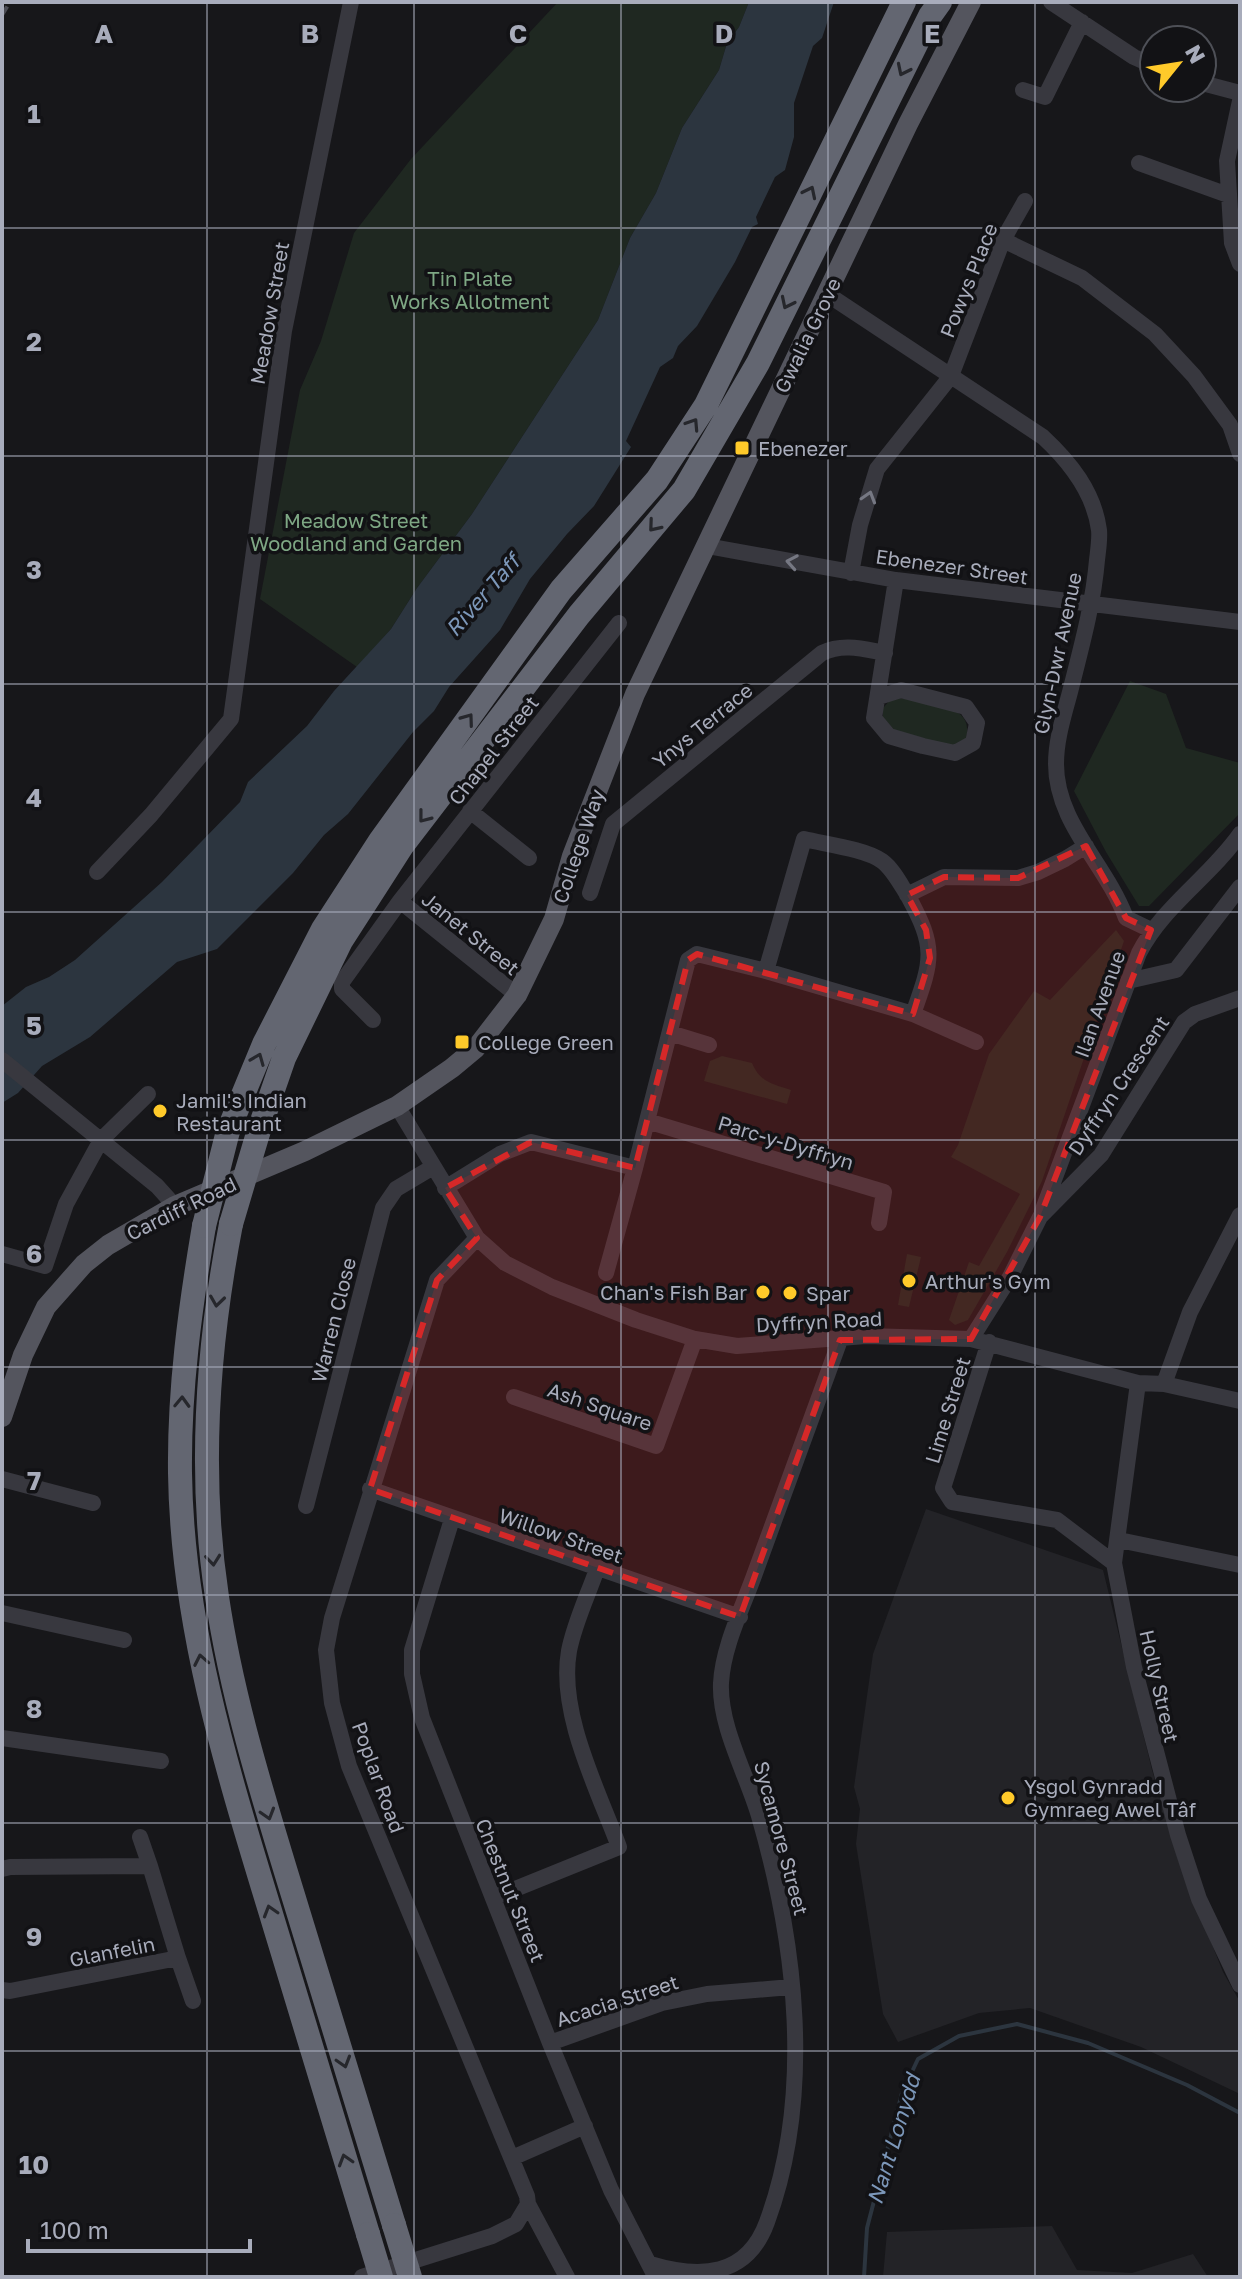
<svg xmlns="http://www.w3.org/2000/svg" width="1242" height="2279" font-family="'Golos Text',sans-serif">
<rect width="100%" height="100%" fill="#17171a"/>
<path fill="#232327" d="M926,1509L1103,1570L1152,1770L1179,1862L1223,1972L1240,2002V2094L1141,2047L1030,2008L979,2013L898,2042L883,2014L856,1844L860,1809L854,1787L873,1654Z
M1052,2226L1077,2270L1132,2273L1193,2254L1208,2277H883L887,2232Z"/>
<path fill="#1f2821" d="M558,2H749L739,27L727,43L719,70L682,128L656,193L630,238L598,320L472,514L417,588L391,629L357,667L260,599L300,390L321,341L354,233L411,159Z
M1130,681L1166,694L1186,748L1240,763V813L1149,906H1139L1106,852L1074,791Z
M900,698C925,703 979,703 965,741L955,747L899,736L883,717V708L891,699Z
M1116,930L1124,941L1042,1181L1007,1252L968,1320L955,1325L949,1320L969,1262L979,1266L1020,1194L951,1157L958,1145L989,1054L1034,991L1050,1000Z
M722,1056L752,1063C760,1082 772,1084 791,1090L787,1104L704,1081L710,1061Z
M907,1254L921,1257L909,1307L898,1305Z"/>
<path fill="#2c353f" d="M749,2H834L822,38L813,46L794,103V137L785,170L775,177L756,217L758,224L752,227L735,262L697,326L678,346L673,358L660,367L626,441L631,447L594,506L567,534L530,579L500,630L449,687L434,711L413,732L348,814L324,835L293,873L217,949L177,962L90,1037L42,1066L18,1093L2,1103V1006L26,987L49,977L75,960L162,882L240,802L248,782L307,726L334,691L391,629L417,588L472,514L598,320L630,238L656,193L682,128L719,70L727,43L739,27Z"/>
<g fill="none" stroke-linecap="round" stroke-linejoin="round">
<path stroke="#2c353f" stroke-width="4" d="M864,2277L867,2228L902,2093L918,2059L959,2036L1017,2024L1088,2043L1187,2085L1240,2113"/>
<path stroke="#38383f" stroke-width="16" d="M1051,2L1134,57L1154,66
M1202,83L1240,93
M1023,90L1045,97L1082,22
M1240,101L1227,161L1232,243L1240,264
M1139,163L1228,195
M1003,240L1082,278L1155,334L1194,376L1230,425L1240,454
M827,294L1043,437C1070,462 1094,492 1099,530C1100,539 1098,551 1097,560C1093,606 1081,648 1070,692C1064,715 1056,739 1056,764C1056,823 1106,864 1126,918L1151,930
M707,546L896,580L1240,622
M851,573L860,525L877,469L951,376L1003,240L1025,201
M879,697L901,690L966,707L977,723L973,743L955,753L923,746L889,736L874,718L896,580
M470,811L529,858
M97,872L151,815L231,719L284,331L351,2
M590,893L613,824L822,653C843,643 863,649 885,653
M907,895L944,877L1018,878L1038,872L1065,859L1086,846
M400,901L517,995
M766,971L804,839C824,844 866,849 882,861C893,869 901,885 908,896C937,949 932,960 913,1014
M1128,981L1176,970L1240,887
M373,1020L342,989V982L400,901L619,623
M670,1033L709,1045
M2,1060L157,1186L175,1206
M397,1106L477,1238L505,1263L552,1287L636,1320L695,1339L737,1346L866,1336L971,1339L1138,1383L1164,1384L1240,1401
M647,1121L884,1192L879,1223
M445,1188L500,1154L531,1142L635,1168L688,960L697,954L766,971L913,1014L976,1042
M1042,1212L1139,953C1163,906 1210,877 1240,834
M477,1238L437,1280L332,1618L326,1650L332,1703L349,1766L527,2196L528,2204L567,2277
M2,1254L45,1266L66,1204L101,1140L148,1094
M606,1273L635,1168
M971,1339L1010,1277L1040,1217L1101,1155L1184,1022L1195,1014L1240,998
M989,1342L943,1488L952,1502L1057,1520L1114,1563
M1138,1383L1114,1563L1134,1667L1178,1835L1199,1899L1240,1985
M1164,1384L1190,1312L1240,1215
M514,1397L656,1446L695,1339
M2,1479L93,1503
M370,1489L740,1617
M306,1506L383,1208L396,1189L433,1167
M452,1519L412,1650V1674L422,1718L550,2043L611,2190L653,2272
M1119,1540L1240,1565
M2,1613L124,1640
M2,1738L161,1761
M140,1837L150,1866
M2,1869L10,1867L150,1866L178,1958L10,1991L2,1990
M493,1898L619,1847C598,1790 558,1713 569,1651C574,1624 588,1595 597,1569
M178,1958L193,2001
M550,2043L662,2003L707,1994L791,1987
M512,2158L585,2126
M650,2264C700,2279 747,2277 767,2222C814,2094 796,1944 759,1816C747,1775 719,1726 721,1683C723,1646 743,1607 755,1573C784,1495 812,1417 840,1340
M362,2277L492,2236L516,2224L528,2204"/>
<path stroke="#54555e" stroke-width="20" d="M2,1417L23,1355L46,1307L84,1264L108,1245L175,1206L305,1151L397,1106L452,1068L476,1048L517,995L554,919L572,856L635,694L908,124L971,2"/>
<path stroke="#636671" stroke-width="24" d="M259,1130L284,1058L341,941L402,846L579,615L684,490L758,363L930,16L940,2
M228,1131L264,1044L323,929L380,841L561,590L657,480L706,405L904,2
M231,1224C207,1348 198,1472 217,1597C232,1698 263,1797 293,1895C327,2005 360,2115 394,2225
M204,1226C190,1308 179,1390 180,1473C182,1622 225,1763 268,1904C301,2014 334,2124 368,2234"/>
<path stroke="#4b4c54" stroke-width="4" stroke-dasharray="10 8" stroke-linecap="butt" d="M2,15L10,2"/>
<path stroke="#636671" stroke-width="24" d="M231,1224L259,1130
M204,1226L228,1131
M394,2225L410,2277
M368,2234L381,2277"/>
</g>
<defs><path id="oneway-chevron" d="M-2-3.5L2.5 0L-2 3.5" fill="none" stroke-width="1.6" stroke-linecap="round" stroke-linejoin="round" transform="scale(2)"/></defs>
<g stroke="#26272c">
<use href="#oneway-chevron" transform="translate(903 70) rotate(116)"/>
<use href="#oneway-chevron" transform="translate(810 192) rotate(-64)"/>
<use href="#oneway-chevron" transform="translate(787 303) rotate(116)"/>
<use href="#oneway-chevron" transform="translate(693 424) rotate(-57)"/>
<use href="#oneway-chevron" transform="translate(654 526) rotate(130)"/>
<use href="#oneway-chevron" transform="translate(468 719) rotate(-54)"/>
<use href="#oneway-chevron" transform="translate(424 817) rotate(128)"/>
<use href="#oneway-chevron" transform="translate(258 1059) rotate(-68)"/>
<use href="#oneway-chevron" transform="translate(217 1301) rotate(98)"/>
<use href="#oneway-chevron" transform="translate(182 1402) rotate(-88)"/>
<use href="#oneway-chevron" transform="translate(213 1560) rotate(84)"/>
<use href="#oneway-chevron" transform="translate(201 1660) rotate(-101)"/>
<use href="#oneway-chevron" transform="translate(268 1814) rotate(73)"/>
<use href="#oneway-chevron" transform="translate(270 1911) rotate(-107)"/>
<use href="#oneway-chevron" transform="translate(344 2062) rotate(73)"/>
<use href="#oneway-chevron" transform="translate(345 2160) rotate(-107)"/>
</g>
<g stroke="#767883">
<use href="#oneway-chevron" transform="translate(869 497) rotate(-73)"/>
<use href="#oneway-chevron" transform="translate(792 562) rotate(-170)"/>
</g>
<path fill="#d62828" fill-opacity="0.2" stroke="#d62828" stroke-width="6" stroke-dasharray="16 10" stroke-linejoin="round" d="M1086,846L1126,918L1151,930L1040,1217L971,1339L840,1340L740,1617L370,1489L437,1280L477,1238L445,1188L531,1142L635,1168L688,960L697,954L913,1014L930,958L926,930L907,895L944,877L1018,878Z"/>
<path fill="none" stroke="#a8acbb" stroke-width="2" stroke-opacity="0.55" d="M207,2V2277M414,2V2277M621,2V2277M828,2V2277M1035,2V2277M2,228H1240M2,456H1240M2,684H1240M2,912H1240M2,1140H1240M2,1367H1240M2,1595H1240M2,1823H1240M2,2051H1240"/>
<g fill="#ffca2a" stroke="#121215" stroke-width="3">
<rect x="734" y="440" width="16" height="16" rx="4"/>
<rect x="454" y="1034" width="16" height="16" rx="4"/>
<circle cx="160" cy="1111" r="8"/>
<circle cx="909" cy="1281" r="8"/>
<circle cx="763" cy="1292" r="8"/>
<circle cx="790" cy="1293" r="8"/>
<circle cx="1008" cy="1798" r="8"/>
</g>
<g text-anchor="middle" dominant-baseline="central" stroke-width="7" stroke-linejoin="round" paint-order="stroke">
<g font-size="20" fill="#7ea784" stroke="#121215">
<text x="470" y="278">Tin Plate<tspan x="470" dy="23">Works Allotment</tspan></text>
<text x="356" y="520">Meadow Street<tspan x="356" dy="23">Woodland and Garden</tspan></text>
</g>
<g font-size="20" fill="#a8acbb" stroke="#121215">
<text transform="translate(968 280) rotate(-68)">Powys Place</text>
<text transform="translate(269 313) rotate(-80)">Meadow Street</text>
<text transform="translate(807 335) rotate(-64)">Gwalia Grove</text>
<text transform="translate(952 566) rotate(8)">Ebenezer Street</text>
<text transform="translate(1057 653) rotate(-78)">Glyn-Dwr Avenue</text>
<text transform="translate(702 725) rotate(-39)">Ynys Terrace</text>
<text transform="translate(493 750) rotate(-52)">Chapel Street</text>
<text transform="translate(578 846) rotate(-71)">College Way</text>
<text transform="translate(471 933) rotate(39)">Janet Street</text>
<text transform="translate(1099 1004) rotate(-70)">Ilan Avenue</text>
<text transform="translate(1118 1085) rotate(-56)">Dyffryn Crescent</text>
<text transform="translate(786 1142) rotate(17)">Parc-y-Dyffryn</text>
<text transform="translate(181 1208) rotate(-26)">Cardiff Road</text>
<text transform="translate(333 1320) rotate(-76)">Warren Close</text>
<text transform="translate(819 1321) rotate(-3)">Dyffryn Road</text>
<text transform="translate(600 1406) rotate(19)">Ash Square</text>
<text transform="translate(947 1410) rotate(-73)">Lime Street</text>
<text transform="translate(561 1535) rotate(19)">Willow Street</text>
<text transform="translate(1160 1686) rotate(77)">Holly Street</text>
<text transform="translate(379 1777) rotate(70)">Poplar Road</text>
<text transform="translate(782 1838) rotate(75)">Sycamore Street</text>
<text transform="translate(511 1890) rotate(68)">Chestnut Street</text>
<text transform="translate(112 1951) rotate(-11)">Glanfelin</text>
<text transform="translate(617 2000) rotate(-18)">Acacia Street</text>
</g>
<g font-size="20" fill="#a8acbb" stroke="#121215" text-anchor="start">
<text x="758" y="448">Ebenezer</text>
<text x="478" y="1042">College Green</text>
<text x="176" y="1100">Jamil's Indian<tspan x="176" dy="23">Restaurant</tspan></text>
<text x="925" y="1281">Arthur's Gym</text>
<text x="747" y="1292" text-anchor="end">Chan's Fish Bar</text>
<text x="806" y="1293">Spar</text>
<text x="1024" y="1786">Ysgol Gynradd<tspan x="1024" dy="23">Gymraeg Awel Tâf</tspan></text>
</g>
<g font-size="22" font-style="italic" fill="#7c97b9" stroke="#121215">
<text transform="translate(482 595) rotate(-49)">River Taff</text>
<text transform="translate(893 2139) rotate(-73)">Nant Lonydd</text>
</g>
</g>
<g font-size="26" text-anchor="middle" font-weight="bold" fill="#a8acbb" stroke="#121215" stroke-width="7" stroke-linejoin="round" paint-order="stroke">
<text x="104" y="43">A</text>
<text x="310" y="43">B</text>
<text x="518" y="43">C</text>
<text x="724" y="43">D</text>
<text x="932" y="43">E</text>
<text x="34" y="123">1</text>
<text x="34" y="351">2</text>
<text x="34" y="579">3</text>
<text x="34" y="807">4</text>
<text x="34" y="1035">5</text>
<text x="34" y="1263">6</text>
<text x="34" y="1490">7</text>
<text x="34" y="1718">8</text>
<text x="34" y="1946">9</text>
<text x="34" y="2174">10</text>
</g>
<rect width="1242" height="2279" fill="none" stroke="#a8acbb" stroke-width="8"/>
<g transform="translate(1178 64) rotate(60)"><circle r="38" fill="#121215" stroke="#4e5057" stroke-width="2"/>
<path d="M0-6L14 30L0 20L-14 30Z" fill="#ffca2a"/>
<text y="-12" font-size="22" font-weight="bold" text-anchor="middle" fill="#a8acbb">N</text>
</g>
<path d="M28 2239v12h222v-12" fill="none" stroke="#a8acbb" stroke-width="4"/>
<text x="40" y="2239" font-size="24" fill="#a8acbb" stroke="#121215" stroke-width="6" paint-order="stroke">100 m</text>
</svg>
